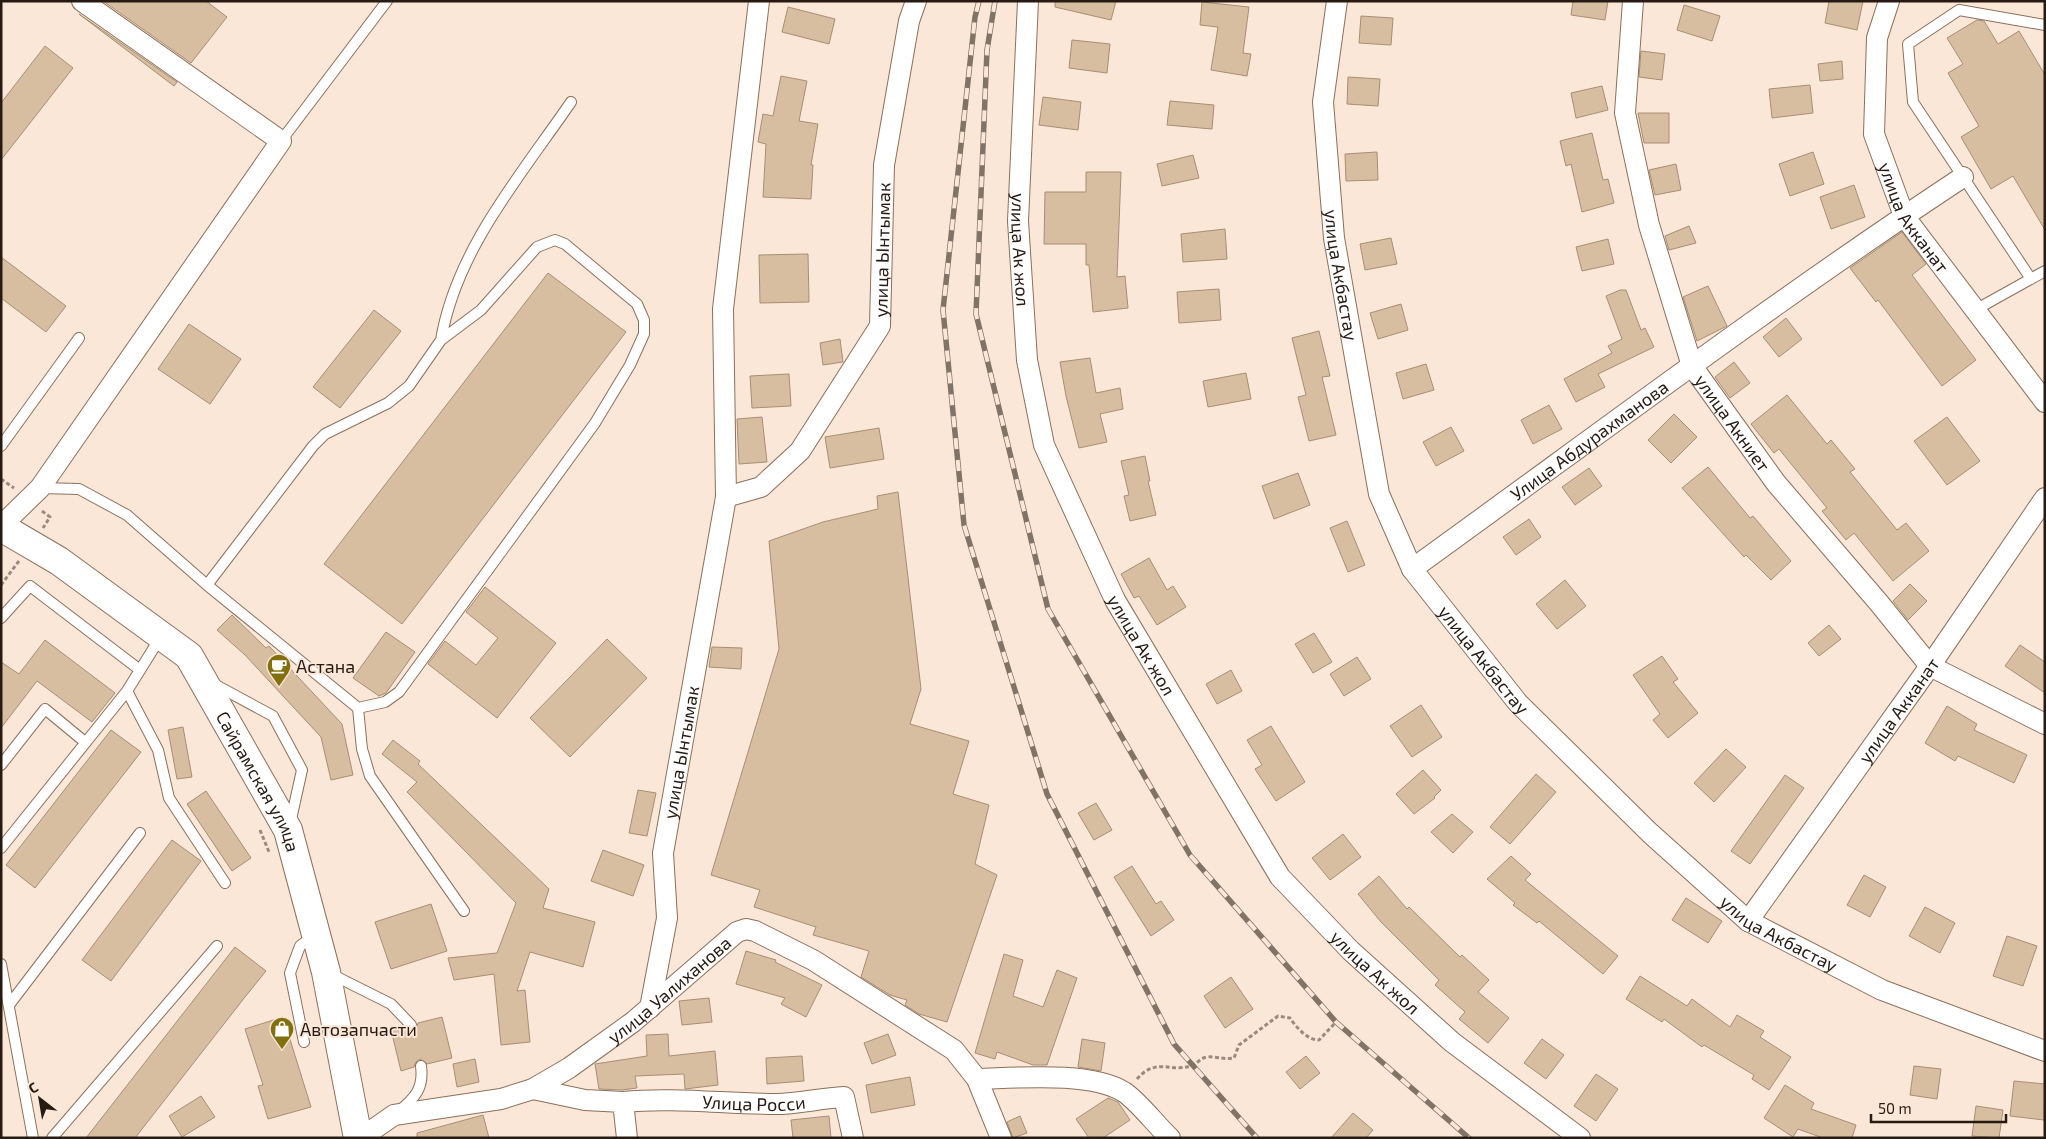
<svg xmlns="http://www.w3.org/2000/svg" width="2046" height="1139" font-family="'Exo 2',sans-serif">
<rect width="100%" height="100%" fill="#fbe7d8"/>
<path fill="#d8bea1" stroke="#a78e73" d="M103,1H206L227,17L191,63Z
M1055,1H1116L1111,20L1055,7Z
M1573,1H1608L1605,20L1571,15Z
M1829,1H1863L1857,30L1825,23Z
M1202,2L1249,7L1243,53L1251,54L1247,76L1211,70L1218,27L1200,25Z
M1684,5L1720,16L1712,41L1677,30Z
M788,7L835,19L829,44L782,32Z
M79,14L177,82L174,86Z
M1361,16L1393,18L1391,45L1359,43Z
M1977,20L1984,21L1998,44L2019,31L2045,75V230L2013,176L1991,189L1961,137L1979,126L1948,73L1963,64L1947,38Z
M1072,40L1110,44L1107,73L1069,68Z
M45,46L73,68L1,160V103Z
M1641,51L1665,54L1662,80L1639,77Z
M1842,61L1843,79L1820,81L1818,64Z
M781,76L807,81L799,121L818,124L811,165H813L811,199L763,197L766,144L758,142L763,114L773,116Z
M1348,77L1380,79L1378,106L1347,104Z
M1810,85L1813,113L1772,118L1769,89Z
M1602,86L1608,110L1576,118L1571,93Z
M1043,97L1081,102L1078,130L1039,125Z
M1170,101L1214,105L1212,129L1167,125Z
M1638,113H1669V143H1644Z
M1592,133L1603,180L1608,179L1614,203L1582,212L1571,164L1566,166L1560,141Z
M1377,152L1378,180L1346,181L1345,154Z
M1813,152L1824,184L1790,196L1779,164Z
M1193,155L1199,178L1162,186L1157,164Z
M1676,164L1681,190L1655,195L1649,170Z
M1086,172H1121L1117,277L1125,276L1128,308L1093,312L1089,265H1086V244H1044L1045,192H1086Z
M1854,185L1865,217L1831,229L1820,197Z
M1689,226L1696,243L1669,250L1665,236Z
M1225,229L1227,259L1183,262L1181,234Z
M1902,232L1926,264L1912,275L1976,360L1942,386L1878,300L1876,302L1850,268Z
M1391,238L1397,264L1365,270L1360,244Z
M1608,239L1614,264L1582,271L1576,247Z
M808,254L809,302L760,303L759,255Z
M1,257L66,306L46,332L1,298Z
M548,273L626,332L402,624L324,564Z
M1708,286L1727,326L1697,341L1683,297Z
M1219,289L1221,320L1179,323L1177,292Z
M1620,290H1626L1641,330L1645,328L1654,347L1598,374L1605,387L1576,402L1564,379L1612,353L1608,346L1622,339L1606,296Z
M1401,304L1408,330L1378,339L1370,313Z
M374,310L401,331L340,408L313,387Z
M1786,318L1802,339L1779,357L1763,337Z
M189,324L241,359L210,404L158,369Z
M1319,331L1330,376L1322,377L1336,435L1309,441L1298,397L1306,395L1292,338Z
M840,339L843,362L823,365L820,343Z
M1090,358L1096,393L1120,388L1123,409L1100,414L1107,442L1079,448L1066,396L1060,362Z
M1734,362L1750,383L1730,398L1715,377Z
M1426,364L1434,390L1403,399L1396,373Z
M1246,373L1251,399L1208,407L1203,381Z
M789,374L791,406L752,408L750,376Z
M1787,395L1827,444L1831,440L1855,469L1850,472L1897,530L1906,523L1929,551L1893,581L1854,533L1846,540L1822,511L1827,508L1779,449L1774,453L1751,424Z
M1549,405L1562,429L1533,444L1521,420Z
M1674,414L1697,437L1671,463L1648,440Z
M762,417L767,462L739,464L737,419Z
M1947,417L1980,461L1947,485L1914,441Z
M1451,427L1464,451L1436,466L1423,442Z
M879,428L884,459L830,468L825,437Z
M1145,456L1150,481H1148L1156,515L1130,521L1124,496L1129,495L1121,461Z
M1708,467L1750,518L1753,516L1791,561L1771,580L1746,555L1744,557L1682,488Z
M1589,468L1602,486L1575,505L1562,487Z
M1298,473L1310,505L1274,519L1262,486Z
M898,492L921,689L910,724L969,741L953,794L989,805L975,864L997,875L947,1022L919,1014L905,1005L907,1000L890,995L861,977L869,951L813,935L816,927L754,907L760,890L711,875L779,649L769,541L823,522L878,509L877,496Z
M1529,519L1541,537L1516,555L1503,537Z
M1347,521L1365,565L1348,572L1330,528Z
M1149,558L1167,590L1173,586L1186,607L1157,625L1139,596L1134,598L1121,574Z
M1565,580L1586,606L1557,629L1536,604Z
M1910,584L1927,601L1908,620L1893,601Z
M485,587L556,643L497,718L428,664L445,641L476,665L498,638L466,612Z
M232,615L266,648L269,646L342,724L353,775L331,780L321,737L245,655L217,630Z
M1829,625L1841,639L1819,656L1808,643Z
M386,632L415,652L386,693L379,696L353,678Z
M1314,633L1332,662L1313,673L1295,644Z
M607,639L647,678L570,757L530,718Z
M45,640L115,693L92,722L37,681L1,728V662L19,674Z
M2020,645L2045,662V693L2005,666Z
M712,647L742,648L741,669L709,667Z
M1662,656L1678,679L1673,682L1698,713L1668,738L1653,720L1660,714L1633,675Z
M1357,657L1371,679L1344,696L1330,674Z
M1231,670L1242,691L1217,704L1206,684Z
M1421,705L1442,737L1412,757L1390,726Z
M1947,706L1977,724L1974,730L2027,755L2014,783L1958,756L1955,761L1925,743Z
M1271,726L1305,782L1276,801L1255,769L1262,765L1247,740Z
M183,727L192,777L177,779L168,730Z
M111,730L141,752L35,888L6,865Z
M393,740L420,761L418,764L549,889L543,908L595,922L583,967L530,952L517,991L525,990L530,1042L501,1045L494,974L454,980L448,958L497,953L516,903L407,792L417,782L382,754Z
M1726,749L1746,767L1714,802L1694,783Z
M1423,770L1441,790L1434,797L1435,798L1414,814L1396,794Z
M1536,774L1556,792L1510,844L1490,827Z
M1785,775L1804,788L1750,864L1731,851Z
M638,790L656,793L647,836L629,833Z
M206,791L251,858L232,871L187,804Z
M1096,803L1112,830L1094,840L1078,813Z
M1452,814L1473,832L1453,853L1431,832Z
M1343,834L1361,857L1330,880L1312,858Z
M172,840L201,861L111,981L82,960Z
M603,850L644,865L633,896L591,881Z
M1511,856L1531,874L1525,880L1618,956L1603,974L1539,921L1537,923L1513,905L1515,903L1487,879Z
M1132,866L1156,904L1161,901L1174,920L1151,936L1114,877Z
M1864,875L1886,887L1870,917L1847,905Z
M1379,876L1407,909L1409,907L1460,957L1462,955L1489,980L1478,992L1509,1018L1488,1043L1459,1019L1465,1012L1435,985L1439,980L1381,922L1358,894Z
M1686,898L1722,921L1708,943L1672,920Z
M431,904L447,951L391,969L375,922Z
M1925,907L1955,923L1940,953L1909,936Z
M2007,936L2037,946L2023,986L1993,976Z
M235,947L266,971L245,997L135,1138H86Z
M746,951L776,960L775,962L822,985L806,1017L781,1004L785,998L736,984Z
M1004,954L1023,960L1013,996L1043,1007L1057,970L1077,978L1047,1065H1033L997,1052L995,1059L975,1053Z
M1640,976L1687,1006L1692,999L1730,1027L1737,1015L1764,1031L1760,1037L1791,1057L1769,1090L1752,1079L1754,1075L1704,1045L1702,1047L1664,1019L1662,1022L1626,999Z
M1231,977L1253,1009L1225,1028L1204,996Z
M709,998L712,1022L682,1025L679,1001Z
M283,1017L311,1107L268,1119L258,1086L263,1085L245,1029Z
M442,1017L452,1058L427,1064L420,1059L415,1063L414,1067L401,1071L391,1030L403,1027L412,1032L416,1030L418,1023Z
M668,1034L669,1056L715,1051L718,1085L685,1089L684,1074L635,1076L637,1088L622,1090L599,1089L595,1064L647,1056L646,1035Z
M888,1034L896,1055L872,1064L864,1043Z
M1082,1039L1105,1043L1101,1071L1078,1067Z
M1542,1039L1564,1055L1546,1079L1524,1063Z
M802,1056L804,1081L767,1084L766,1058Z
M1306,1056L1320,1073L1300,1089L1286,1072Z
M475,1059L479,1082L457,1087L453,1064Z
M1914,1066L1941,1069L1937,1099L1910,1095Z
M1596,1074L1618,1089L1596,1121L1574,1106Z
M910,1077L915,1105L871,1113L866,1085Z
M2014,1081L2045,1084L2044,1120L2010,1116Z
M1785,1085L1814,1103L1811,1109L1856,1125L1852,1138H1823L1798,1129L1793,1137L1764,1118Z
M201,1096L215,1117L182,1137L169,1116Z
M1108,1098L1118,1102L1130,1120L1103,1138H1089L1076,1119Z
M1976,1106L2003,1110L1999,1138L1972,1136Z
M1353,1113L1373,1130L1366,1138H1331Z
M483,1115L489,1138H417V1133Z
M829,1116L831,1138H793L791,1120Z
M1020,1116L1027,1133L1013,1138L1007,1122Z"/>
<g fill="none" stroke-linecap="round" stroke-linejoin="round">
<defs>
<path id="lane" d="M281,141L387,1
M2031,279L1913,102L1908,44L1959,10L2045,25
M1975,310L2045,271
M441,340C456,250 521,175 571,102
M1,446L79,338
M40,488L79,489L127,515L207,585L358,708L362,749L370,776L464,911
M207,585L313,446L325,434L388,403L409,386L441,340L481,310L537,247L555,240L565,244L637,304L644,320V334L630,365L595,423L399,692L385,702L358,708
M1,618L30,586L140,670
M212,683L273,716L302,770L290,824
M127,691L158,750L169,798L225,883
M1,765L45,709L85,742
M1,848L127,691L160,638
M1,964L33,1138
M331,974L391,1004L411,1025
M9,1005L140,833
M304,1042L290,973L300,946L313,936
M399,1111C415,1098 424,1088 421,1066
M52,1138L217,946"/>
<g id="street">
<path id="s1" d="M1028,1L1018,221L1027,360L1044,445L1115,600L1280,877L1351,951L1452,1042L1580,1138"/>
<path id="s2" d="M1337,1L1323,102L1334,238L1379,494L1412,569L1518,703L1650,833L1748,921L1882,990L2045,1051"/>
<path id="s3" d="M1633,1L1625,113L1649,225L1692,366L1776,483L1879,603L1930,666L2045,724"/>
<path id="s4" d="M1889,1L1877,38L1874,134L1904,216L2045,402"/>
<path id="s5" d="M726,497L761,487L800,451L880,326L884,165L909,21L916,1"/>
<path d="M1,526L40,488L281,141L82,1"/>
<path id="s6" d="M1412,569C1595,437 1775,301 1963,177"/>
<path id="s7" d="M1748,921L1930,666L2045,498"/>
<path id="s8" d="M650,1008L667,918L663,853L726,497L723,309L759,1"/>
<path d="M977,1079C1017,1078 1090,1071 1124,1092C1139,1102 1156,1125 1170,1138"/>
<path d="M533,1089L585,1100L623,1102L627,1138"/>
<path id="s9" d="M623,1102C674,1097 725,1104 776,1104C798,1104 821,1098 844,1097L853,1138"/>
<path id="s10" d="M361,1138L394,1115L501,1099L533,1089L569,1068L633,1022L737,932L746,929L755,931L813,960L954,1050L977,1079L1001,1138"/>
</g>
<g id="secondary">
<path id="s11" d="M1,527L59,561L189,656L288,830L326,972L358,1138"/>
</g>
</defs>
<use href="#lane" stroke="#8d705b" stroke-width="12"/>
<use href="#street" stroke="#8d705b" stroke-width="22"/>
<use href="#secondary" stroke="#8d705b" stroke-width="30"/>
<path stroke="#9a8a7e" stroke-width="3" stroke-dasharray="4 2.5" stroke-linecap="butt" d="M1,479L14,488
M42,511L50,517L43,528
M1,585L19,561
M260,830L269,852
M1137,1079C1157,1056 1172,1074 1193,1065C1198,1063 1200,1058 1207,1057C1216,1056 1224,1060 1234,1058L1239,1045L1278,1016L1290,1018C1296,1027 1307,1040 1319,1040L1336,1022"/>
<use href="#lane" stroke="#fff" stroke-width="10"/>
<use href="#street" stroke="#fff" stroke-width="20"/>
<use href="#secondary" stroke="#fff" stroke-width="28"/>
<defs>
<path id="rail" d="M979,1L975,17L943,310L964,525L1047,794L1174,1044L1257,1138
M995,1L987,50L976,314L1048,609L1190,855L1336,1022L1469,1138"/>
</defs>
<use href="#rail" stroke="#827367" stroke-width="5.5"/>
<use href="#rail" stroke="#fbe7d8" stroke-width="4" stroke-dasharray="11" stroke-linecap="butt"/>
</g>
<defs>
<symbol id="cafe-pin" viewBox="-11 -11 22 30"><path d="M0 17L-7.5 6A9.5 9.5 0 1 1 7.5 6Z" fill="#82700f" stroke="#fbe7d8"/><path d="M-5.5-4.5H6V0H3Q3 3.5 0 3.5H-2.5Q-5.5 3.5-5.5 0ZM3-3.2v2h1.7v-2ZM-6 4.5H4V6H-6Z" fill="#fff"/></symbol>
<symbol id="shop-pin" viewBox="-11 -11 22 30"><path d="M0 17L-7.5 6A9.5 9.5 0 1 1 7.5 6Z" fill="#82700f" stroke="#fbe7d8"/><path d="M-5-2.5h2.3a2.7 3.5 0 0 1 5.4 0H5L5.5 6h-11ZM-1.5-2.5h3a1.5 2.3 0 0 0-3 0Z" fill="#fff"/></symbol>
</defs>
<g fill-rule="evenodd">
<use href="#cafe-pin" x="265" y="652" width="28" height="38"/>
<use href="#shop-pin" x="268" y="1015" width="28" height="38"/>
</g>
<g text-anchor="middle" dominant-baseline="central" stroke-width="4" stroke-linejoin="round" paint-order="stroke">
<g font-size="18" fill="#261a12" stroke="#fbe7d8">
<text stroke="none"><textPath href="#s4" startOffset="228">улица Акканат</textPath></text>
<text stroke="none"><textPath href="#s1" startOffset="249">улица Ак жол</textPath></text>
<text stroke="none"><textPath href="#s5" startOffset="314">улица Ынтымак</textPath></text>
<text stroke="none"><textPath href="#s2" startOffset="276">улица Акбастау</textPath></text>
<text stroke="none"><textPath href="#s3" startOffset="444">улица Акниет</textPath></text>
<text stroke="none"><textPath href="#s6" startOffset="219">Улица Абдурахманова</textPath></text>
<text stroke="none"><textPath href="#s1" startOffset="669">улица Ак жол</textPath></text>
<text stroke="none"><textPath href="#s2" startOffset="696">улица Акбастау</textPath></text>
<text stroke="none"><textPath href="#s7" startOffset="259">улица Акканат</textPath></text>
<text stroke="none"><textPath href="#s8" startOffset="259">улица Ынтымак</textPath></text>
<text stroke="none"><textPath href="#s11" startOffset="372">Сайрамская улица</textPath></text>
<text stroke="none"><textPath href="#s2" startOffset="1101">улица Акбастау</textPath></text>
<text stroke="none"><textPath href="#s1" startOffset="1074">улица Ак жол</textPath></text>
<text stroke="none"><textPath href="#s10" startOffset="351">улица Уалиханова</textPath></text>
<text stroke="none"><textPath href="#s9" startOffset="131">Улица Росси</textPath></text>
</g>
<g font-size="18" fill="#261a12" stroke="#fbe7d8" text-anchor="start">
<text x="296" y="666">Астана</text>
<text x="300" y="1029">Автозапчасти</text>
</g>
</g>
<rect width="2046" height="1139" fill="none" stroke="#261a12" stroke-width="5"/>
<g transform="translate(40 1099) rotate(329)" stroke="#fbe7d8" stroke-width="4" paint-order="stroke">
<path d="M0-4L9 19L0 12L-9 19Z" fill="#261a12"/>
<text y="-8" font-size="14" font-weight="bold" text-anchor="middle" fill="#261a12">С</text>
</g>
<path d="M1871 1114v8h135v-8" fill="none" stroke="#261a12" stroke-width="2.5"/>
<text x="1878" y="1114" font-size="15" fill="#261a12" stroke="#fbe7d8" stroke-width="4" paint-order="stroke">50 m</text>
</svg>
